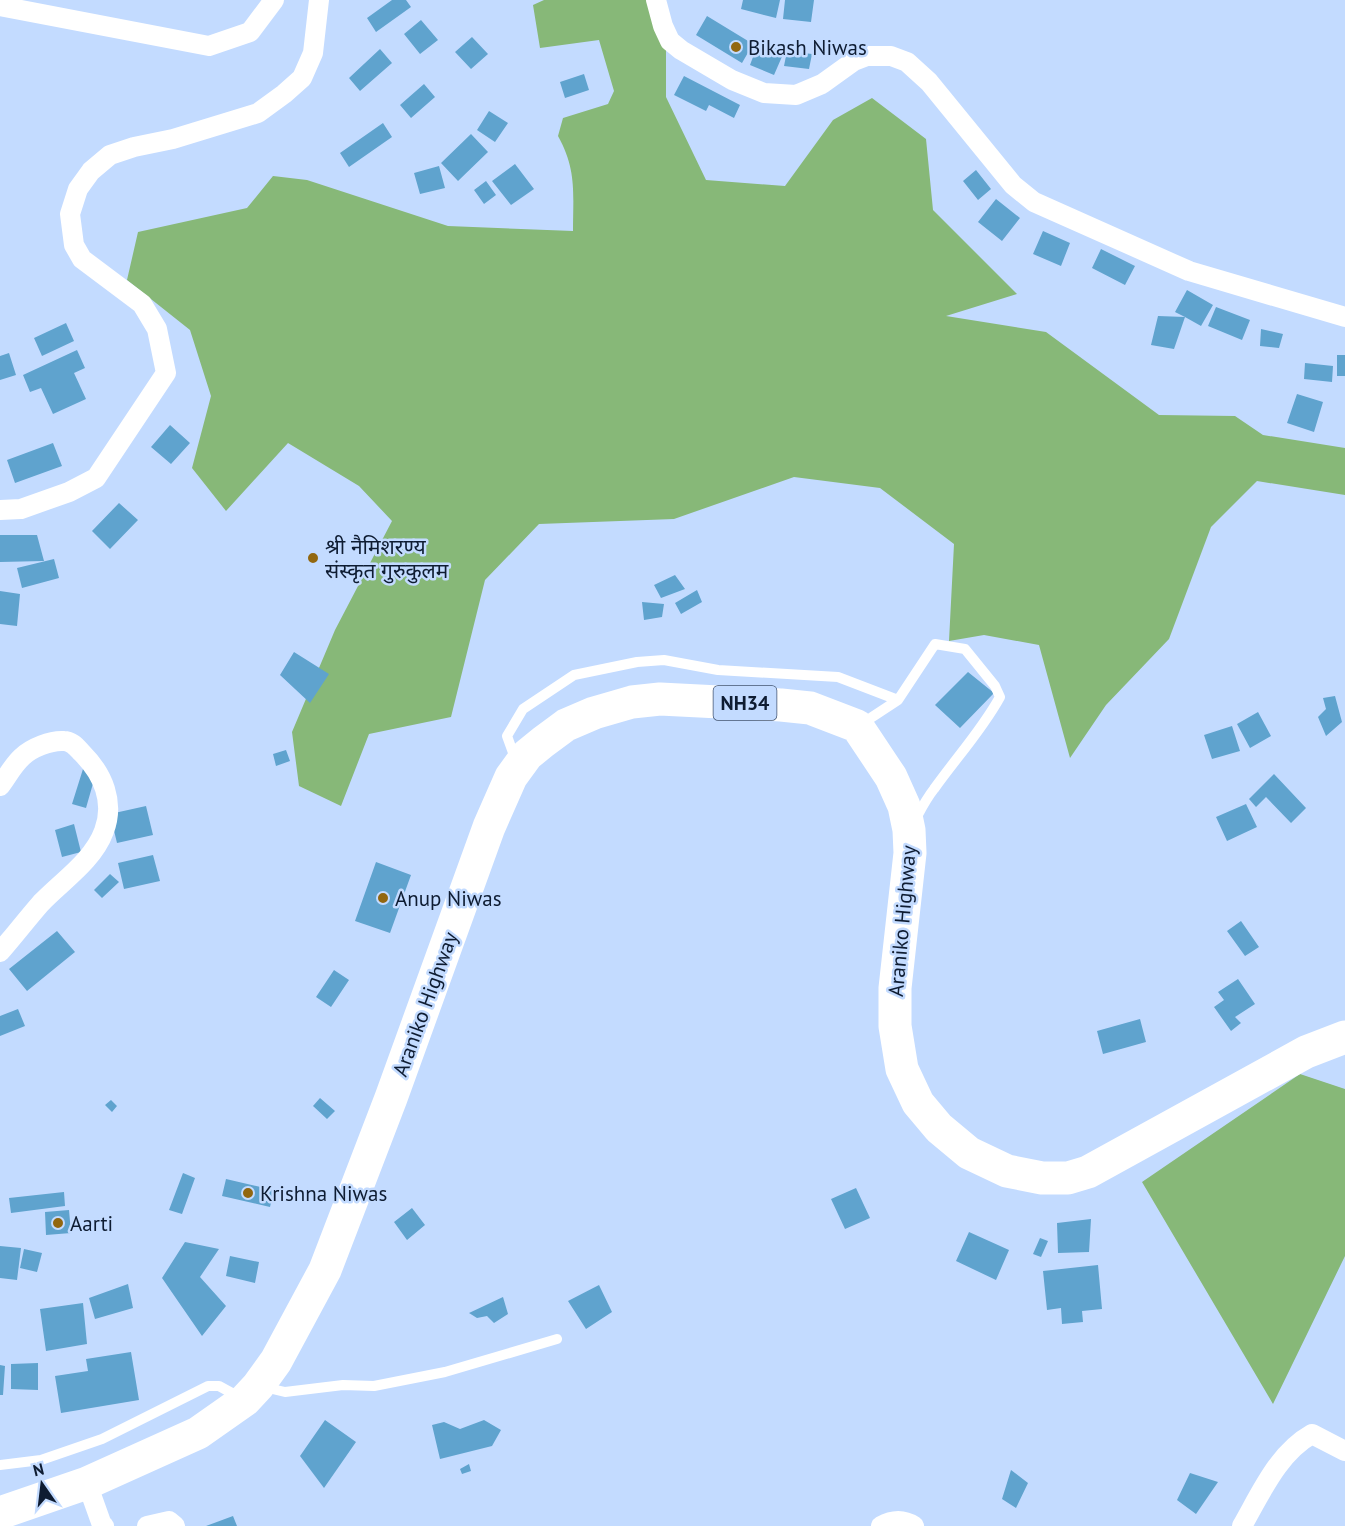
<svg xmlns="http://www.w3.org/2000/svg" width="1345" height="1526" font-family="'PT Sans','Noto Sans Devanagari',sans-serif">
<rect width="100%" height="100%" fill="#c3dbff"/>
<path fill="#87b878" d="M544,0H666V97L706,180L785,186L833,120L872,98L926,139L933,210L1017,294L946,316L1046,332L1159,415L1235,416L1263,435L1345,448V495L1257,481L1211,527L1169,639L1106,705L1070,758L1039,645L984,635L949,641L954,544L880,488L794,477L674,519L539,524L485,580L451,717L369,734L341,806L299,786L292,732L335,630L392,521L359,486L288,443L226,511L192,468L211,396L190,330L127,280L138,232L247,208L273,176L307,180L448,226L573,231C573,194 577,170 558,136L563,118L608,104L614,91L599,40L540,48L533,5Z
M1300,1074L1345,1089V1256L1273,1404L1142,1182Z"/>
<path fill="#5fa3ce" d="M392,0H406L411,7L376,32L367,18Z
M743,0H780L776,18L741,9Z
M785,0H814L811,22L783,19Z
M707,16L753,44L742,63L696,35Z
M421,20L438,40L420,54L404,34Z
M472,37L488,54L471,69L455,52Z
M759,41L784,52L774,75L750,65Z
M380,49L392,63L360,91L349,78Z
M787,51L812,54L809,69L784,66Z
M584,74L589,90L565,98L560,82Z
M684,76L740,105L734,118L709,105L706,111L674,95Z
M424,84L435,97L411,118L400,105Z
M489,111L508,123L495,142L477,130Z
M383,123L392,137L349,167L340,153Z
M471,134L488,152L458,181L441,163Z
M515,164L534,189L511,205L492,181Z
M439,166L445,188L420,194L414,173Z
M976,170L991,189L978,200L963,181Z
M486,181L496,195L484,204L474,190Z
M996,199L1020,218L1002,241L978,222Z
M1043,231L1070,243L1061,266L1033,254Z
M1101,249L1135,266L1125,285L1092,268Z
M1187,290L1213,305L1201,326L1185,317L1174,349L1151,345L1158,316L1185,317L1175,312Z
M1216,307L1250,320L1242,340L1208,326Z
M66,323L74,341L42,356L34,338Z
M1261,329L1283,334L1279,348L1260,346Z
M77,350L85,368L74,373L86,399L53,414L41,388L30,392L23,375Z
M9,353L16,375L0,380V356Z
M1337,355H1345V376H1337Z
M1305,363L1333,366L1332,382L1304,379Z
M1297,394L1323,402L1314,432L1287,423Z
M170,425L190,443L171,464L151,447Z
M53,443L62,466L15,483L7,460Z
M119,503L138,520L110,549L92,531Z
M0,535H37L44,561L0,562Z
M54,559L59,578L22,588L17,568Z
M675,575L685,589L661,598L654,585Z
M697,590L702,602L681,614L675,603Z
M0,591L20,594L17,626L0,624Z
M642,602L664,604L662,617L644,620Z
M294,652L329,674L310,703L280,675Z
M968,672L994,693L960,728L935,705Z
M1335,696L1342,722L1326,736L1318,717L1326,709L1323,698Z
M1258,712L1271,736L1250,748L1237,724Z
M1232,726L1240,751L1212,759L1204,735Z
M286,750L290,761L276,766L273,754Z
M83,769L96,773L86,808L72,804Z
M1274,774L1306,808L1291,823L1266,797L1256,807L1249,799Z
M1246,804L1257,827L1227,841L1216,817Z
M146,806L153,835L117,843L110,814Z
M74,824L81,852L62,857L55,830Z
M153,855L160,881L124,889L118,863Z
M376,862L411,875L390,933L355,921Z
M110,874L119,882L102,898L94,890Z
M1241,921L1259,947L1245,956L1227,931Z
M57,931L75,952L27,991L9,969Z
M334,970L349,980L331,1007L316,997Z
M1238,979L1255,1004L1235,1017L1241,1023L1231,1031L1214,1007L1224,1000L1218,992Z
M18,1009L25,1026L0,1036V1016Z
M1140,1019L1146,1042L1103,1054L1097,1031Z
M320,1098L335,1111L327,1119L313,1106Z
M111,1100L117,1106L112,1112L105,1105Z
M183,1173L195,1178L182,1214L169,1210Z
M226,1179L274,1190L270,1207L222,1196Z
M856,1188L870,1218L845,1229L831,1199Z
M64,1192L65,1206L11,1213L9,1198Z
M412,1208L425,1225L407,1240L394,1222Z
M69,1210L71,1233L46,1235L45,1212Z
M1091,1219L1089,1252L1058,1253L1057,1223Z
M969,1232L1009,1250L996,1280L956,1261Z
M1040,1238L1048,1241L1041,1257L1033,1254Z
M185,1242L219,1249L200,1277L226,1306L202,1336L162,1278Z
M0,1246L21,1248L17,1280L0,1278Z
M24,1249L42,1253L37,1272L20,1268Z
M230,1256L259,1262L255,1283L226,1276Z
M1098,1265L1102,1309L1082,1311L1083,1322L1062,1324L1061,1308L1047,1310L1043,1271Z
M128,1284L133,1308L95,1319L89,1298Z
M599,1285L612,1312L586,1329L568,1301Z
M503,1297L508,1314L494,1323L487,1316L477,1318L469,1313Z
M83,1303L87,1344L46,1351L40,1309Z
M131,1352L139,1400L61,1413L55,1376L88,1371L86,1359Z
M38,1363V1390L11,1389V1364Z
M0,1365L5,1366L3,1395H0Z
M325,1420L356,1442L324,1488L300,1456Z
M484,1420L501,1430L492,1446L440,1459L432,1425L444,1422L460,1429Z
M469,1464L471,1471L462,1474L460,1469Z
M1011,1470L1028,1483L1016,1508L1002,1499Z
M1190,1473L1218,1482L1196,1514L1177,1500Z
M233,1516L237,1526H206Z"/>
<g fill="none" stroke-linecap="round" stroke-linejoin="round">
<path stroke="#fff" stroke-width="10" d="M860,725L898,700L935,644L965,649L995,686L1000,697C982,730 956,758 934,789C926,799 920,811 914,822
M516,761L507,736L523,709L574,675L637,662L664,660L718,670L838,677L898,700
M264,1387L285,1392L343,1385L374,1386L445,1372L557,1339
M0,1465L41,1460L102,1439L208,1386H219L241,1398"/>
<path stroke="#fff" stroke-width="20" d="M656,0L663,26L670,41L681,50L732,80L764,93L796,95L822,84L854,61L867,56H891L907,62L929,82L1013,185L1034,202L1189,271L1345,317
M0,6L209,46L250,32L274,0
M0,510L21,509L69,492L96,478L166,373L157,329L142,304L82,259L74,245L70,214L78,189L91,171L110,155L134,147L173,139L258,113L284,94L302,78L313,53L319,0
M0,786C7,777 13,765 22,757C31,748 51,740 64,741C72,741 77,748 82,753C103,774 115,802 104,831C93,861 62,881 41,903C27,919 14,936 0,952
M87,1483L102,1525L104,1526
M147,1526L169,1521L175,1526
M881,1526C892,1520 903,1519 914,1526
M1242,1526C1261,1493 1278,1453 1312,1434L1345,1451"/>
<path stroke="#fff" stroke-width="33" d="M0,1513L87,1483L198,1433L245,1400L258,1386L276,1361L325,1270L391,1098L489,827L511,777L527,755L543,742L566,725L594,713L632,702L660,699L781,705L810,708L857,726L891,777L904,806L909,830L910,853L895,988V1026L902,1069L918,1103L939,1128L969,1153L1007,1171L1042,1178H1068L1088,1172L1306,1052L1345,1037"/>
</g>
<g fill="#926710" stroke="#c3dbff" stroke-width="2">
<circle cx="736" cy="47" r="6"/>
<circle cx="313" cy="558" r="6"/>
<circle cx="383" cy="898" r="6"/>
<circle cx="248" cy="1193" r="6"/>
<circle cx="58" cy="1223" r="6"/>
</g>
<g text-anchor="middle" dominant-baseline="central" stroke-width="5" stroke-linejoin="round" paint-order="stroke">
<rect fill="#c3dbff" stroke="#445570" stroke-width="1.5" x="713.5" y="686" width="63" height="34" rx="4.5"/>
<g font-size="20" font-weight="bold" fill="#0e1c32">
<text x="745" y="703">NH34</text>
</g>
<g font-size="21" fill="#0e1c32" stroke="#c3dbff" text-anchor="start">
<text x="748" y="47">Bikash Niwas</text>
<text x="325" y="546">श्री नैमिशरण्य<tspan x="325" dy="24">संस्कृत गुरुकुलम</tspan></text>
<text x="395" y="898">Anup Niwas</text>
<text x="260" y="1193">Krishna Niwas</text>
<text x="70" y="1223">Aarti</text>
</g>
<g font-size="21" fill="#0e1c32" stroke="#c3dbff">
<text transform="translate(902 921) rotate(-85)">Araniko Highway</text>
<text transform="translate(425 1004) rotate(-70)">Araniko Highway</text>
</g>
</g>
<g transform="translate(42 1484) rotate(346)" stroke="#c3dbff" stroke-width="4.5" paint-order="stroke">
<path d="M0-4.5L10 22L0 15L-10 22Z" fill="#0e1c32"/>
<text y="-9" font-size="16" font-weight="bold" text-anchor="middle" fill="#0e1c32">N</text>
</g>
</svg>
